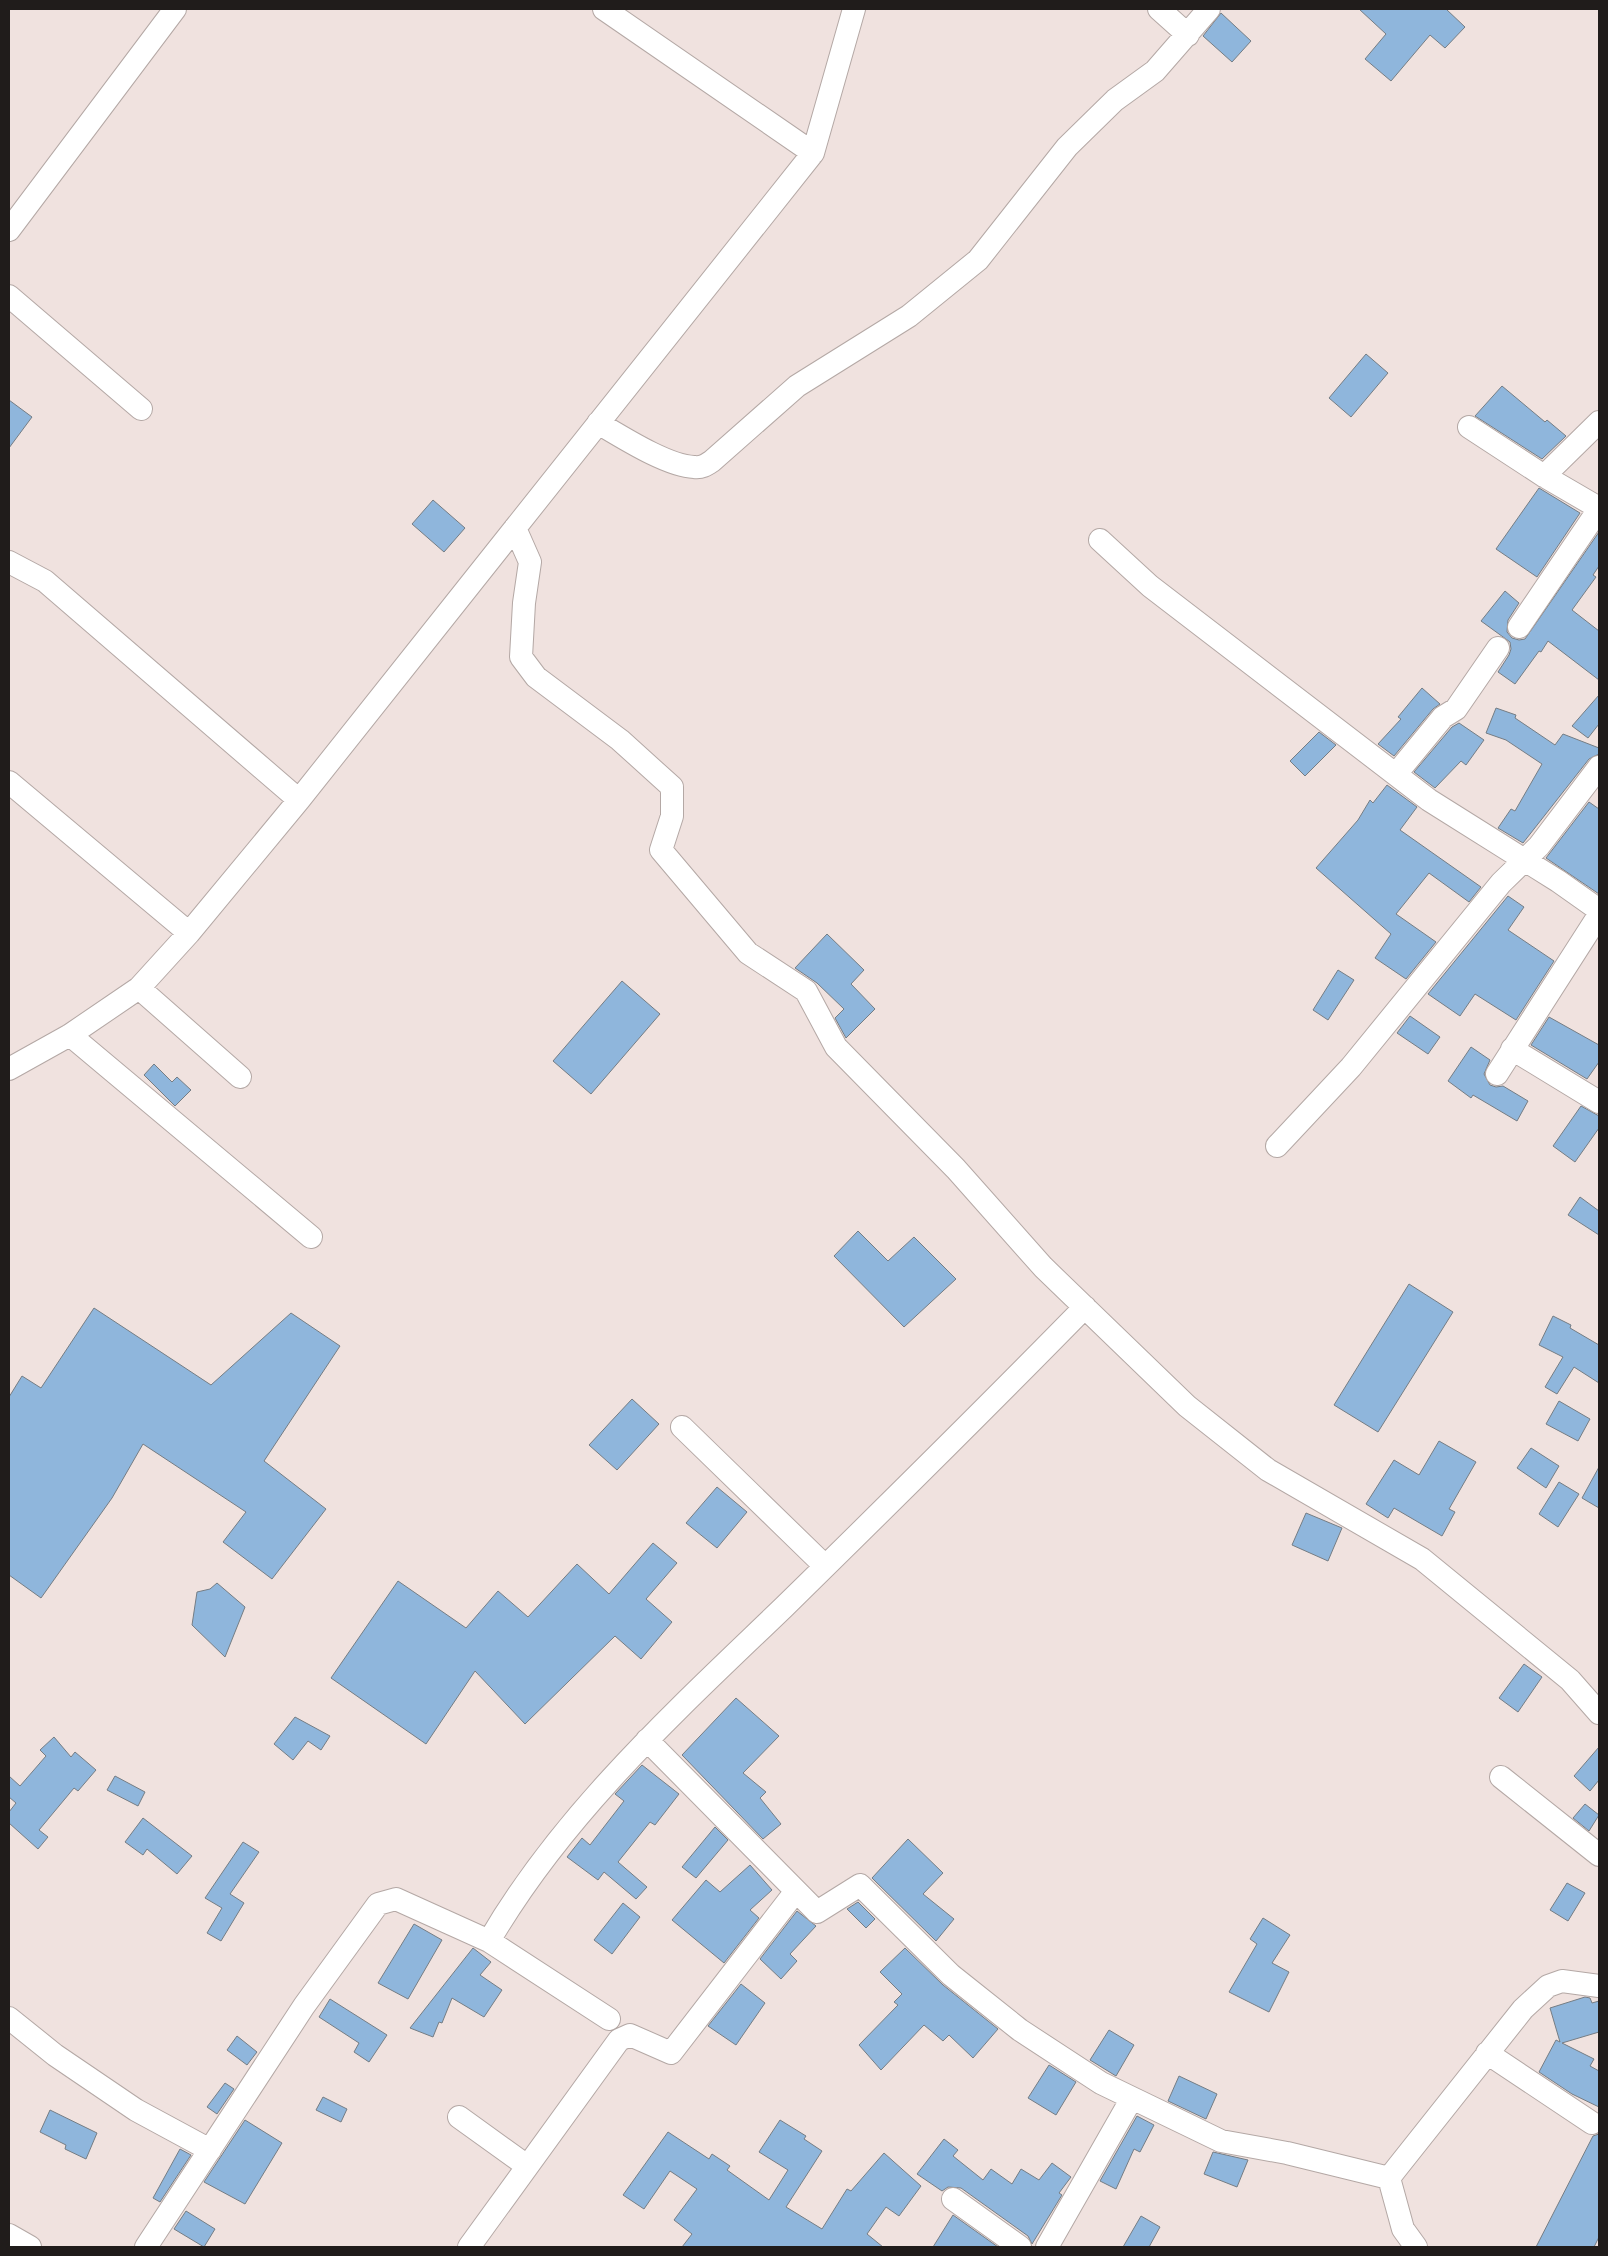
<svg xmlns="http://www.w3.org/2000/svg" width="1608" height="2256" font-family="'PT Sans Narrow',sans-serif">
<rect width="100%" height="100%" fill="#f0e2df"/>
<path fill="#8fb6dc" stroke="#757d84" d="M1359,9H1446L1465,27L1445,48L1430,35L1391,81L1365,59L1386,34Z
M1221,13L1251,41L1232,62L1203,36Z
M1366,354L1388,373L1351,417L1329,398Z
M1502,386L1545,422L1547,420L1566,436L1542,459L1475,416Z
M9,400L32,417L9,448Z
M1539,488L1580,513L1537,577L1496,549Z
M433,500L465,528L444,552L412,524Z
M1599,532V566L1593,575L1596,577L1572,610L1599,631V680L1548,641L1541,652L1539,651L1515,684L1498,672L1509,655L1511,649L1510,642L1481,621L1505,591L1519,603L1508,620L1507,632L1512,638L1519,640L1525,639Z
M1422,688L1440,704L1433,709L1394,756L1378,744L1401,719L1398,717Z
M1599,695V724L1588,738L1572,726Z
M1496,708L1516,715L1515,718L1555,745L1563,734L1599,748V754L1589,759L1523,843L1498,828L1511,809L1515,811L1542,764L1506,740L1486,733Z
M1459,723L1484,740L1466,765L1461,761L1435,788L1414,772L1452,727Z
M1319,732L1336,745L1305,776L1290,761Z
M1387,785L1417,807L1400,830L1481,887L1469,902L1429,873L1396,914L1436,942L1406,979L1375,958L1391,934L1316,868L1358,820L1370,800L1373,803Z
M1589,802L1599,809V894L1546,858Z
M1508,896L1524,907L1508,930L1554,961L1516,1020L1475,994L1460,1016L1428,994Z
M827,934L864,970L851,984L875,1009L846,1038L835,1018L844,1009L817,983L795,968Z
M1338,970L1354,980L1328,1020L1313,1010Z
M622,981L660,1014L591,1094L553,1061Z
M1410,1016L1440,1037L1428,1054L1397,1033Z
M1549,1017L1599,1045V1062L1587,1079L1531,1045Z
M1471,1047L1490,1060L1484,1074L1490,1085L1496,1087L1503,1086L1528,1101L1517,1121L1473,1095L1471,1098L1448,1081Z
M154,1064L172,1082L177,1077L191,1090L175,1106L144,1075Z
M1581,1106L1599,1116V1128L1575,1162L1553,1146Z
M1580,1197L1599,1211V1235L1568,1215Z
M858,1231L888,1261L914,1237L956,1279L904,1327L834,1256Z
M1409,1284L1453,1312L1378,1432L1334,1405Z
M94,1308L211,1385L291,1313L340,1346L264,1461L326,1509L272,1579L223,1542L246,1512L143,1444L112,1498L41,1598L9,1575V1397L22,1376L41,1388Z
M1553,1316L1571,1325L1570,1328L1599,1345V1383L1574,1367L1557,1394L1545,1387L1563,1357L1539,1345Z
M632,1399L659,1424L617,1470L589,1445Z
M1559,1401L1590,1419L1578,1441L1546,1424Z
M1439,1441L1476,1462L1449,1509L1455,1512L1442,1536L1394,1508L1388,1518L1366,1504L1394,1460L1419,1475Z
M1531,1448L1559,1466L1546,1488L1517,1468Z
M1599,1467V1508L1582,1498Z
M1559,1482L1579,1494L1558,1527L1539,1514Z
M717,1487L747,1512L717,1548L686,1523Z
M1306,1513L1342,1528L1328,1561L1292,1545Z
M653,1543L677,1563L646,1599L672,1622L641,1659L615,1636L525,1724L475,1671L426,1744L331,1678L398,1581L466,1628L498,1591L528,1617L577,1564L609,1594Z
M217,1583L245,1607L225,1657L192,1625L197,1592L210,1589Z
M1524,1664L1542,1677L1518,1712L1499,1698Z
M736,1698L779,1736L743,1773L766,1792L760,1798L781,1824L763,1839L682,1755Z
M295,1717L330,1736L321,1750L308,1741L293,1760L274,1744Z
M54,1737L71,1757L75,1752L96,1770L78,1791L74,1788L39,1830L48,1837L38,1849L9,1823V1812L16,1803L9,1797V1776L20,1786L46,1756L40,1750Z
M1599,1747V1780L1590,1791L1574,1776Z
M642,1765L679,1794L655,1825L650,1822L618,1862L647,1887L636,1899L604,1872L598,1880L567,1857L582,1838L590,1845L624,1801L615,1794Z
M115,1776L145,1792L138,1806L107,1790Z
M1585,1804L1599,1815L1589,1831L1573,1818Z
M143,1818L192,1856L177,1874L147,1849L143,1855L125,1842Z
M715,1827L728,1840L696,1878L682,1867Z
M908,1839L943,1873L923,1894L954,1919L936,1941L872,1878Z
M243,1842L259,1852L230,1894L244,1903L221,1941L207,1933L222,1908L205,1898Z
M750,1865L772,1890L750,1910L759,1918L724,1963L672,1920L706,1880L720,1892Z
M1567,1883L1585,1893L1568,1921L1550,1910Z
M858,1902L875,1919L866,1928L847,1909Z
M623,1903L640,1917L612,1954L594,1940Z
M797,1911L816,1926L790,1954L797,1961L781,1979L760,1959Z
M1263,1918L1290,1935L1272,1963L1289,1972L1269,2012L1229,1992L1257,1944L1250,1939Z
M414,1924L442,1940L408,1999L378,1983Z
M473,1948L491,1962L480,1975L502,1990L484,2017L452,1998L442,2023L439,2022L433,2037L410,2028Z
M905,1948L943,1985L998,2029L973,2058L949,2035L943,2041L924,2025L881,2070L859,2045L898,2005L894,2002L902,1994L880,1972Z
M741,1984L765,2003L736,2045L708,2026Z
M1585,1997L1590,1998L1592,2003L1599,2001V2032L1562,2043L1594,2059L1590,2066L1599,2071V2107L1572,2094L1539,2072L1556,2040L1560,2042L1550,2008Z
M330,1999L387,2035L369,2062L354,2052L359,2043L319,2017Z
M1109,2030L1134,2045L1116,2076L1090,2060Z
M237,2036L257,2052L247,2065L227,2050Z
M1049,2065L1076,2082L1056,2115L1028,2098Z
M1179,2076L1217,2094L1206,2119L1168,2101Z
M225,2083L234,2089L217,2114L207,2107Z
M323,2097L347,2109L341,2122L316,2110Z
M50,2110L97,2133L86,2159L65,2149L66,2145L40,2132Z
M1137,2116L1154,2125L1140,2152L1134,2149L1116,2189L1100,2181Z
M245,2120L282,2143L245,2204L204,2182Z
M780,2120L806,2136L804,2139L822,2151L786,2207L822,2229L847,2189L851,2191L884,2153L921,2186L899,2216L886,2207L867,2234L883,2247H682L692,2234L674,2220L697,2189L670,2171L644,2209L623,2195L668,2132L709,2159L712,2154L730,2166L727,2170L769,2200L788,2170L759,2152Z
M1599,2134V2237L1594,2247H1536L1593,2136Z
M944,2139L958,2150L953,2156L983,2180L991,2169L1012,2184L1021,2169L1039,2180L1052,2163L1071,2177L1059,2193L1062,2195L1032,2244L1028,2236L961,2188L948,2187L942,2191L917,2174Z
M180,2149L191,2155L160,2202L153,2198Z
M1213,2152L1248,2160L1237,2187L1204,2174Z
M186,2211L215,2229L204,2247L174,2229Z
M953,2215L998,2247H933Z
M1141,2216L1160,2227L1149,2247H1123Z"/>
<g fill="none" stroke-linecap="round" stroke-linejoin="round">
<defs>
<path id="minor" d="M604,9L813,153
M1159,9L1188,35
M9,230L175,9
M9,296L141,409
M598,423C622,437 667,466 694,467C702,468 706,465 712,461L797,386L909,316L978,260L1067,147L1115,100L1155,71L1209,9
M1469,427L1544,476L1599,508
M1544,476L1599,422
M515,528L530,562L524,603L521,657L536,677L620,740L672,787V816L661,850L748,953L806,991L836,1047L956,1169L1043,1267L1187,1406L1268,1470L1422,1559L1570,1680L1599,1713
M1100,540L1150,586L1429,800L1558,881L1599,910
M9,562L45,581L299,800
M1519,627L1599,509
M1396,774L1443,717L1456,709L1498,648
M9,782L189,933
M139,988L240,1077
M70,1035L311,1237
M1512,1049L1599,1102
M9,1069L70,1035L139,988L189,933L299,800L813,153L854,9
M1497,1074L1599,915
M1277,1146L1351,1067L1501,883L1539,846L1599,767
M682,1427L825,1566
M647,1740L817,1912L860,1885L951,1975L1020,2030L1101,2083L1221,2141L1287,2153L1389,2178
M1501,1777L1599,1855
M489,1941L609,2019
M9,2018L55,2055L136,2110L210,2150
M1487,2053L1592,2123
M459,2117L527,2166
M953,2199L1020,2247
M9,2235L30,2247
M146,2247L304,2006L378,1904L396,1899L489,1941C564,1812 678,1709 784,1607C885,1508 986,1408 1085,1307
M469,2247L619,2040L630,2035L671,2053L796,1891
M1047,2247L1132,2098
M1416,2247L1403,2229L1389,2178L1396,2169L1523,2009L1548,1986L1562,1981L1599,1986"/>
</defs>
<use href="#minor" stroke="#b4a8a5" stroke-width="24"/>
<use href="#minor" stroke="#fff" stroke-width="22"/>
</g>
<rect width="1608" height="2256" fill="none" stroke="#201c1b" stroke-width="20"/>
</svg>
